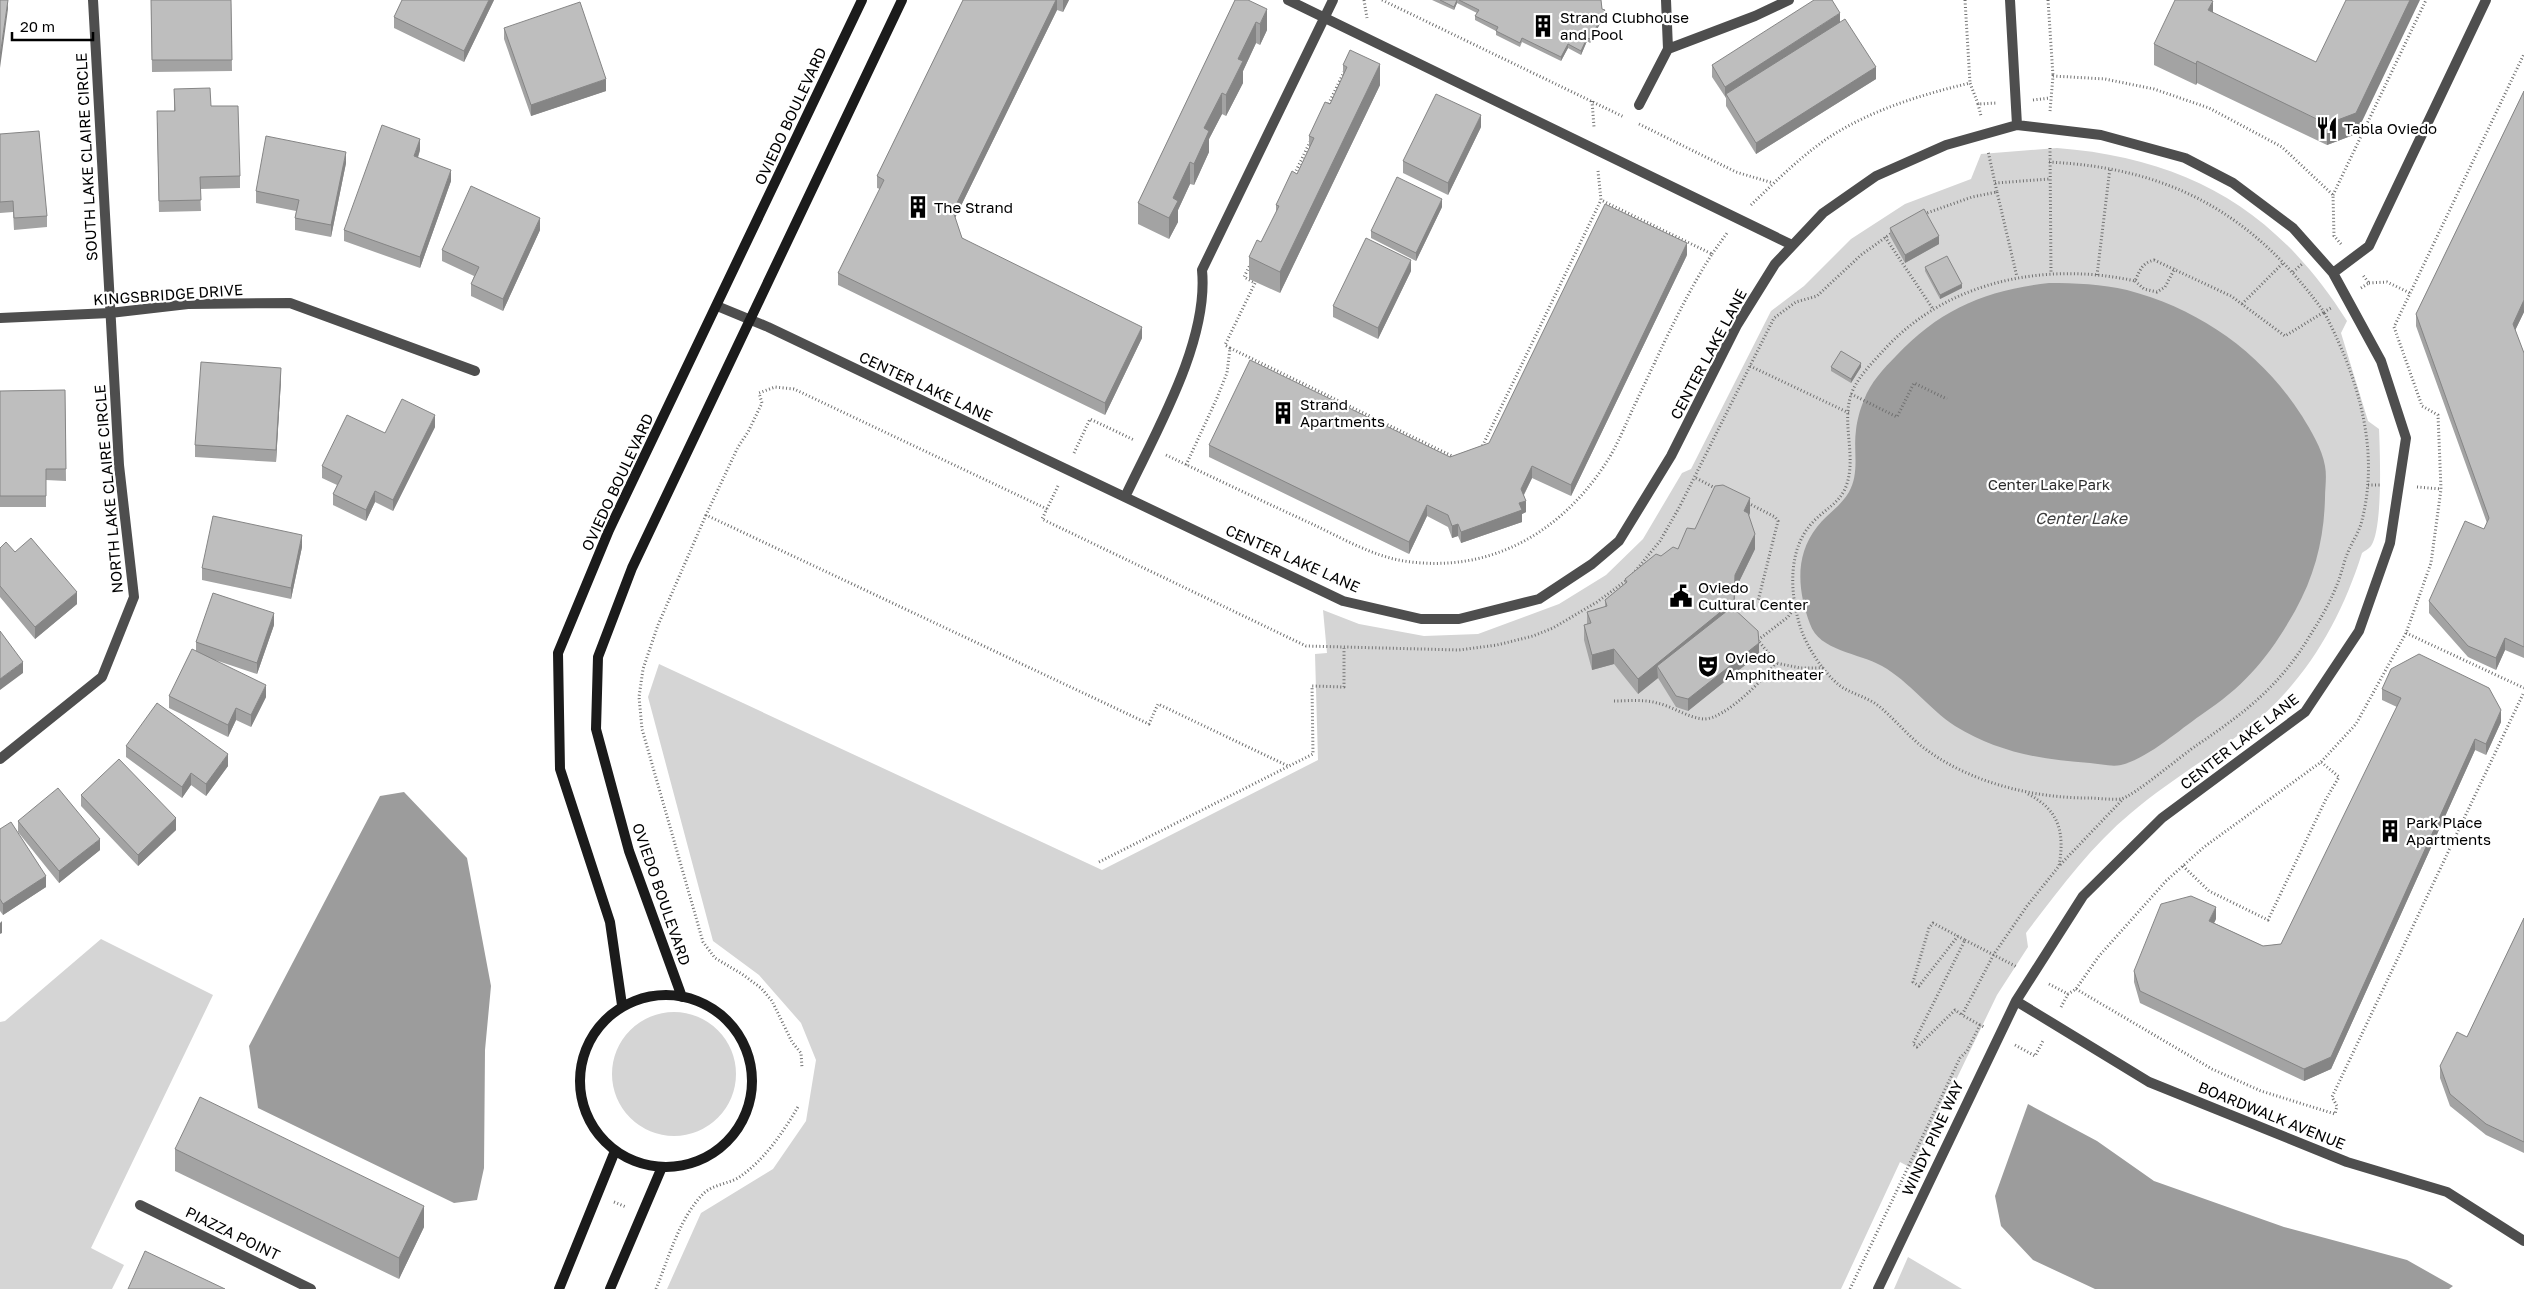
<svg xmlns="http://www.w3.org/2000/svg" width="2524" height="1289" font-family="'Golos Text',sans-serif">
<rect width="100%" height="100%" fill="#fff"/>
<path fill="#d5d5d5" d="M2057,148C2187,158 2277,210 2347,321L2341,333L2368,421L2379,429C2380,452 2383,529 2371,546C2369,549 2364,551 2362,553C2340,623 2303,686 2244,731C2207,759 2166,783 2131,813C2090,847 2058,891 2026,933L2028,947L1997,995L1913,1169L1900,1162L1841,1289H667L701,1213L773,1169L806,1121L816,1060L801,1023L759,975L713,941L648,697L659,664L1102,870L1318,760L1315,654L1327,653L1323,610L1359,624L1424,636L1478,634L1559,604L1606,575L1643,539L1682,473L1691,469L1771,311L1804,286L1851,239L1905,204L1971,179L1981,154Z
M101,939L213,995L91,1248L124,1265L112,1289H0V1022L5,1021Z
M612 1074a62 62 0 1 1 124 0a62 62 0 1 1-124 0Z
M1908,1257L1962,1289H1894Z"/>
<path fill="#9c9c9c" d="M2049,283C2075,283 2102,284 2127,290C2200,309 2262,353 2302,416C2311,431 2322,448 2325,466C2327,476 2325,488 2325,498C2324,539 2315,575 2295,611C2269,657 2246,685 2201,715C2179,730 2147,759 2121,765C2112,767 2100,764 2090,763C2042,760 1997,752 1955,726C1928,708 1910,682 1882,666C1859,653 1819,651 1810,624C1798,592 1794,556 1817,527C1827,514 1841,506 1849,492C1860,472 1853,451 1856,430C1857,421 1860,409 1864,400C1870,383 1884,368 1896,356C1940,309 1986,290 2049,283Z
M404,792L467,858L491,986L485,1050L484,1168L477,1200L454,1203L258,1108L249,1046L380,796Z
M2028,1104L2097,1141L2154,1181L2284,1227L2407,1260L2453,1286L2449,1289H2095L2033,1260L2001,1226L1995,1196Z"/>
<g fill="none" stroke-linecap="round" stroke-linejoin="round">
<path stroke="#707070" stroke-width="3" stroke-dasharray="1 2.5" stroke-linecap="butt" d="M1364,0L1367,18
M1382,0L1624,117
M1965,0L1970,83
M2048,0L2053,76
M2033,100L2050,98
M1592,101L1594,127
M1978,104L1981,116
M1327,107L1344,72
M2050,111L2053,76L2105,79L2154,89L2209,108L2282,147L2333,195L2334,236L2341,244
M1639,124L1736,172L1773,183
M2050,148L2051,273
M2049,162C2171,168 2253,214 2324,312L2331,308
M1293,177L1310,142
M1995,183L2049,179
M1997,192L2017,277
M2333,195L2426,0
M1751,205C1775,182 1800,157 1828,138C1871,110 1920,95 1970,83L1978,104L1997,103
M1924,214L1972,197L1997,192L1988,151
M1885,237L1933,309
M1712,254L1727,233
M2154,260L2231,296L2285,336L2324,312C2358,377 2381,451 2361,524C2358,534 2352,542 2348,552C2344,561 2342,572 2338,582C2331,601 2320,620 2309,637C2280,686 2243,714 2197,745C2182,755 2134,796 2121,799C2111,800 2099,798 2089,798C2031,798 1967,782 1920,745C1906,733 1894,719 1880,707C1868,697 1851,694 1839,685C1823,672 1806,646 1800,626C1790,594 1787,549 1813,522C1824,510 1838,504 1845,489C1858,459 1841,425 1851,395C1856,379 1872,363 1883,351C1946,281 2045,261 2135,281C2140,270 2142,263 2154,260Z
M2293,272L2302,264
M2097,275L2110,168
M2135,281L2144,289L2157,292L2165,287L2175,268
M2369,283L2387,282L2410,293
M2361,288L2369,283L2362,274
M2242,304L2284,262
M1230,348L1454,457
M1750,366L1849,413
M1851,394L1897,417L1914,383L1947,399
M1481,449L1601,200
M1074,453L1090,419L1134,440
M1166,455C1214,478 1262,501 1310,523C1340,537 1372,556 1404,561C1488,574 1559,534 1604,466C1617,447 1626,423 1636,402C1660,352 1682,301 1712,254L1601,200L1598,171
M1186,465L1217,398L1227,373L1230,348L1225,345L1255,283L1244,277L1250,265
M1696,478L1717,489
M2368,485H2381
M1058,486L1042,519L1306,646L1459,650L1497,645L1533,636L1553,628L1597,602L1627,580
M2417,487L2441,489
M1748,503L1775,517L1778,521L1758,601L1768,607H1796
M1047,509L794,389L775,387L759,393L762,403L748,432L738,447L706,515L1149,724L1158,704L1288,766
M706,515L658,625L643,669L639,697L642,729L703,942L715,958L742,974L761,988L772,1001L792,1042L801,1053L802,1068
M1633,574L1660,541L1680,506L1774,318L1796,302L1817,296L1861,255L1893,232
M1795,607L1788,617L1758,640L1776,663L1800,668H1824
M2406,633L2524,688
M1614,701C1628,701 1644,699 1657,703C1672,706 1688,718 1704,719C1725,719 1764,679 1776,663
M2028,794C2059,810 2065,832 2059,866L2123,799
M1099,862L1313,754L1312,686L1344,687V648
M2183,866L2209,891L2268,920L2326,799L2339,777L2321,762
M1958,936L1919,986L1913,982L1929,928L1933,923L1965,940L1913,1044L1917,1047L1955,1010L1962,1015
M1965,940L2017,967
M2049,984L2068,994L2076,989L2099,956L2166,881L2204,847L2321,762L2356,724L2406,633L2431,563L2441,489L2438,415L2422,406L2394,327L2524,54
M2076,989L2212,1069L2261,1091L2335,1114L2337,1106L2332,1097L2524,692
M2061,1007L2068,994
M1980,1025L1962,1015L1994,954L2027,906L2059,866
M2015,1045L2035,1056L2044,1039
M614,1202L626,1207
M656,1289C669,1257 679,1219 703,1194C713,1184 730,1184 741,1176C766,1158 784,1131 799,1105
M1850,1289L1960,1058L1967,1051L1980,1025L1984,1027"/>
<path stroke="#4e4e4e" stroke-width="10" d="M1666,0L1668,49
M1639,105L1668,49L1755,16L1789,0"/>
<path stroke="#4e4e4e" stroke-width="10" d="M1288,0L1792,245
M2010,0L2017,125
M2333,273L2369,246L2486,0
M717,306L768,327L1343,601L1421,619H1459L1539,599L1592,564L1619,541L1671,456L1737,325L1775,264L1823,213L1876,176L1946,145L2017,125L2101,135L2185,158L2233,183L2293,228L2333,273L2381,361L2406,438L2390,543L2359,631L2305,712L2162,818L2083,896L2016,1001L1878,1289
M0,318L110,313L188,304L290,303L475,371
M1125,497C1155,433 1209,342 1202,270L1333,0
M0,759L102,677L134,597L119,465L93,0
M2016,1001L2149,1082L2347,1162L2447,1192L2524,1241
M140,1205L311,1289"/>
<path stroke="#1b1b1b" stroke-width="10" d="M580 1081a86 86 0 1 1 172 0a86 86 0 1 1-172 0Z
M682,997L629,851L596,729L598,657L632,568L902,0
M622,1005L610,922L560,769L558,653L609,530L862,0
M559,1289L615,1151
M610,1289L662,1167"/>
</g>
<path fill="#a3a3a3" d="M151,0H231L232,71L152,72Z
M494,0L464,62L394,28V17Z
M963,0H1069L1063,12L1057,10L955,218L962,238L1142,338L1105,415L838,285V273L880,189L877,188V176Z
M1235,0L1267,30L1260,45L1256,43L1243,71V83L1226,116L1222,114L1209,139V152L1194,185L1190,184L1178,210V222L1169,239L1138,224V203Z
M1432,0H1601L1602,9L1605,14L1590,43L1587,41L1581,55L1568,48L1561,61L1522,42L1520,47L1496,35V31L1475,20V16L1477,13L1457,3L1454,10Z
M2213,13L2356,134L2327,145L2197,83L2196,85L2154,65V44Z
M1840,22L1876,79L1756,154L1726,106V98L1712,77V65Z
M504,28L606,91L531,116L504,39Z
M1343,65L1380,85L1280,293L1249,279V257L1261,242L1276,213V205L1297,174L1309,149V136L1330,104L1343,76Z
M174,89L211,106L240,176V188L200,189L201,211L159,212L157,123L174,111Z
M2524,91V312L2515,330L2524,353V658L2505,650L2496,670L2468,657L2429,613V601L2484,529L2487,523L2416,326V314Z
M1481,127L1448,195L1403,173V161Z
M0,134L47,216V227L14,230L13,212L0,213Z
M420,150L418,158L451,181L420,268L344,241V230Z
M346,163L331,237L295,230V218L296,211L256,203V191Z
M1442,207L1416,261L1371,238V231Z
M1890,228L1939,244L1905,263L1890,236Z
M540,230L503,311L471,296V284L474,276L442,261V250Z
M1687,255L1571,496L1532,478L1524,495L1526,512L1522,514V522L1461,543L1458,536L1452,538L1448,527L1427,516L1409,554L1209,457V445L1450,457L1489,443Z
M1925,267L1962,288L1940,299L1925,271Z
M1411,271L1378,339L1333,317V306Z
M1831,367H1861L1851,383L1831,371Z
M281,380L276,462L195,457V445Z
M65,390L66,481L46,480V507H0V391Z
M435,427L393,511L375,502L366,521L333,505V494L337,485L322,478V466L385,433Z
M1750,513L1749,516L1755,549L1735,590L1734,608L1759,654L1688,711L1676,707L1658,678L1638,694L1614,664L1592,670L1584,640V625L1587,624V612L1605,607V600L1625,584V579L1678,549L1695,529Z
M302,547L291,599L202,580V568Z
M0,548L77,604L35,639L0,597Z
M274,625L257,674L215,660L266,697L251,727L236,720L228,737L169,708V696L196,651V642Z
M2382,689L2501,722L2486,755L2475,750L2331,1069L2304,1081L2140,1003L2134,982V971L2216,919L2214,923L2263,946L2281,944L2397,707L2382,700Z
M126,746L228,766L206,796L191,785L182,798L126,757Z
M81,795L176,830L138,866L81,806Z
M18,821L100,850L59,883L18,832Z
M0,829L46,887L3,915L0,911Z
M2524,918V1153L2486,1135L2450,1106L2440,1078V1066L2467,1037Z
M175,1149L424,1227L399,1279L175,1171Z"/>
<path fill="#858585" d="M8,0V9L0,68V56Z
M489,0H494L464,62V51Z
M1056,0H1057V10L953,222V211Z
M1063,0H1069L1063,12Z
M1457,0V3L1454,10V7Z
M2410,0H2420L2356,134L2327,145V124Z
M2213,1V22L2208,10Z
M1267,9V30L1260,45V24Z
M1605,10V14L1590,43V39Z
M1840,13V24L1726,94L1725,98V87Z
M1256,22V43L1243,71V83L1226,116V95L1238,59Z
M1587,38V41L1581,55V51Z
M1568,44V48L1561,61V57Z
M2197,61V83L2196,85V64Z
M1380,64V85L1280,293V272Z
M1876,67V79L1756,154V143Z
M606,79V91L531,116V105Z
M1222,93V114L1209,139V152L1194,185V164L1204,128Z
M1481,115V127L1448,195V183Z
M420,139V150L414,168V156Z
M346,152V163L331,237V225Z
M1190,162V184L1178,210V222L1169,239V218L1173,198Z
M451,170V181L420,268V257Z
M1442,199V207L1416,261V253Z
M540,218V230L503,311V299Z
M1939,236V244L1905,263V255Z
M1687,243V255L1571,496V485Z
M1411,260V271L1378,339V328Z
M1962,284V288L1940,299V295Z
M2524,300V312L2513,335V324Z
M1142,327V338L1105,415V403Z
M1861,363V367L1851,383V379Z
M281,368V380L276,462V450Z
M435,415V427L393,511V500Z
M1532,466V478L1521,500V489Z
M375,491V502L366,521V510Z
M1750,498V513L1744,526V511Z
M1526,501V512L1522,514V522L1461,543V532L1519,503Z
M1427,505V516L1409,554V542Z
M1458,524V536L1452,538V526Z
M1755,534V549L1735,590L1734,616L1657,666L1658,678L1638,694V679Z
M302,535V547L291,599V588Z
M77,592V604L35,639V627Z
M274,613V625L257,674V663Z
M2505,638V650L2496,670V658Z
M1759,643V654L1688,711V699Z
M1614,649V664L1592,670V655Z
M23,662V673L0,690V679Z
M266,685V697L251,727V715Z
M236,708V720L228,737V725Z
M2501,710V722L2486,755V744Z
M2475,739V750L2331,1069L2304,1081V1069Z
M228,754V766L206,796V784Z
M191,773V785L182,798V787Z
M176,818V830L138,866V855Z
M100,839V850L59,883V871Z
M46,876V887L3,915V904Z
M2216,907V919L2209,933V921Z
M2,921V933L0,934V923Z
M424,1206V1227L399,1279V1258Z"/>
<path fill="#bebebe" stroke="#858585" d="M0,0H8L0,56Z
M151,0H231L232,60H152Z
M402,0H489L464,51L394,17Z
M963,0H1056L953,211L962,238L1142,327L1105,403L838,273L884,180L877,176Z
M1235,0H1248L1267,9L1260,24L1256,22L1238,59L1243,61L1226,95L1222,93L1204,128L1209,131L1194,164L1190,162L1173,198L1178,201L1169,218L1138,203Z
M1440,0H1457L1454,7Z
M1459,0H1601L1602,9L1605,10L1590,39L1587,38L1581,51L1568,44L1561,57L1522,38L1520,43L1496,31L1498,27L1475,16L1479,10Z
M1814,0H1832L1840,13L1725,87L1712,65Z
M2175,0H2210L2213,1L2208,10L2316,62L2346,0H2410L2356,113L2327,124L2197,61L2196,64L2154,44Z
M580,2L606,79L531,105L504,28Z
M1845,19L1876,67L1756,143L1726,94Z
M1350,50L1380,64L1280,272L1249,257L1257,240L1261,242L1279,206L1276,205L1292,171L1297,174L1314,138L1309,136L1325,102L1330,104L1347,67L1343,65Z
M210,88L211,106H238L240,176L200,177L201,200L159,201L157,111H175L174,89Z
M2524,91V300L2513,324L2524,353V647L2505,638L2496,658L2468,646L2429,601L2465,521L2484,529L2489,518L2416,314Z
M1436,94L1481,115L1448,183L1403,161Z
M382,125L420,139L414,156L451,170L420,257L344,230Z
M39,131L47,216L14,218L13,201L0,202V134Z
M266,136L346,152L331,225L295,218L299,200L256,191Z
M1397,177L1442,199L1416,253L1371,231Z
M471,186L540,218L503,299L471,284L479,267L442,250Z
M1605,204L1687,243L1571,485L1532,466L1521,489L1526,501L1519,503L1522,510L1461,532L1458,524L1452,526L1448,515L1427,505L1409,542L1209,445L1250,360L1450,457L1489,443Z
M1924,209L1939,236L1905,255L1890,228Z
M1366,238L1411,260L1378,328L1333,306Z
M1947,256L1962,284L1940,295L1925,267Z
M1841,351L1861,363L1851,379L1831,367Z
M201,362L281,368L276,450L195,445Z
M65,390L66,469H46V496H0V391Z
M402,399L435,415L393,500L375,491L366,510L333,494L342,476L322,466L347,415L385,433Z
M1723,485L1750,498L1744,511L1748,513L1755,534L1735,575L1734,601L1638,679L1614,649L1592,655L1584,625L1591,623L1587,612L1607,606L1605,600L1627,582L1625,579L1656,554L1661,556L1673,547L1678,549L1687,528L1695,529L1715,486Z
M213,516L302,535L291,588L202,568Z
M31,538L77,592L35,627L0,586V548L6,542L15,552Z
M213,593L274,613L257,663L196,642Z
M1732,607L1758,631L1759,643L1688,699L1676,696L1657,666Z
M0,631L23,662L0,679Z
M192,649L266,685L251,715L236,708L228,725L169,696Z
M2419,654L2489,688L2501,710L2486,744L2475,739L2331,1057L2304,1069L2140,991L2134,971L2161,904L2191,896L2216,907L2209,921L2263,946L2281,944L2401,698L2382,689L2391,669Z
M157,703L228,754L206,784L191,773L182,787L126,746Z
M119,759L176,818L138,855L81,795Z
M58,788L100,839L59,871L18,821Z
M11,822L46,876L3,904L0,899V829Z
M2524,918V1142L2486,1124L2450,1094L2440,1066L2457,1032L2467,1037Z
M200,1097L424,1206L399,1258L175,1149Z
M145,1251L225,1289H128Z"/>
<defs>
<symbol id="building-bare" viewBox="-9 -9 18 18"><path d="M-4-6H4V6H1V3H-1V6H-4ZM-2.5-4.3h1.7v1.8h-1.7ZM.8-4.3h1.7v1.8H.8ZM-2.5-1h1.7V.8h-1.7ZM.8-1h1.7V.8H.8Z" fill="#000" stroke="#fff" stroke-width="2.5" paint-order="stroke"/></symbol>
<symbol id="restaurant-bare" viewBox="-9 -9 18 18"><path d="M-5-6h1v4h1v-4h1v4h1v-4h1v5L-1.5 .5V6h-2V.5L-5-1ZM5-6V6H3V1.5H1.5Q1.5-4 5-6Z" fill="#000" stroke="#fff" stroke-width="2.5" paint-order="stroke"/></symbol>
<symbol id="civic-bare" viewBox="-9 -9 18 18"><path d="M-.6-6.5H3V-4.5H.6V-3L4-1V1h2V6H-6V1h2V-1L-.6-3ZM-1.2 2.5V6h2.4V2.5Z" fill="#000" stroke="#fff" stroke-width="2.5" paint-order="stroke"/></symbol>
<symbol id="theatre-bare" viewBox="-9 -9 18 18"><path d="M-5-5.5Q0-4 5-5.5V0Q5 5 0 6Q-5 5-5 0ZM-3.3-2.5H-1v1.5H-3.3ZM1-2.5H3.3v1.5H1ZM-2.8 1Q0 5.5 2.8 1Z" fill="#000" stroke="#fff" stroke-width="2.5" paint-order="stroke"/></symbol>
</defs>
<g fill-rule="evenodd">
<use href="#building-bare" x="1527" y="10" width="32" height="32"/>
<use href="#restaurant-bare" x="2311" y="112" width="32" height="32"/>
<use href="#building-bare" x="902" y="191" width="32" height="32"/>
<use href="#building-bare" x="1267" y="397" width="32" height="32"/>
<use href="#civic-bare" x="1665" y="580" width="32" height="32"/>
<use href="#theatre-bare" x="1692" y="650" width="32" height="32"/>
<use href="#building-bare" x="2374" y="815" width="32" height="32"/>
</g>
<g text-anchor="middle" dominant-baseline="central" stroke-width="4.5" stroke-linejoin="round" paint-order="stroke">
<g font-size="15" fill="#000" stroke="#fff" text-anchor="start">
<text x="1560" y="17">Strand Clubhouse<tspan x="1560" dy="17">and Pool</tspan></text>
<text x="2344" y="128">Tabla Oviedo</text>
<text x="934" y="207">The Strand</text>
<text x="1300" y="404">Strand<tspan x="1300" dy="17">Apartments</tspan></text>
<text x="1698" y="587">Oviedo<tspan x="1698" dy="17">Cultural Center</tspan></text>
<text x="1725" y="657">Oviedo<tspan x="1725" dy="17">Amphitheater</tspan></text>
<text x="2406" y="822">Park Place<tspan x="2406" dy="17">Apartments</tspan></text>
</g>
<g font-size="15" fill="#000" stroke="#fff">
<text transform="translate(790 116) rotate(-65)">OVIEDO BOULEVARD</text>
<text transform="translate(86 157) rotate(-93)">SOUTH LAKE CLAIRE CIRCLE</text>
<text transform="translate(168 294) rotate(-4)">KINGSBRIDGE DRIVE</text>
<text transform="translate(1708 354) rotate(-62)">CENTER LAKE LANE</text>
<text transform="translate(926 386) rotate(25)">CENTER LAKE LANE</text>
<text transform="translate(617 482) rotate(-65)">OVIEDO BOULEVARD</text>
<text transform="translate(108 489) rotate(-95)">NORTH LAKE CLAIRE CIRCLE</text>
<text transform="translate(1293 558) rotate(24)">CENTER LAKE LANE</text>
<text transform="translate(2239 741) rotate(-38)">CENTER LAKE LANE</text>
<text transform="translate(662 894) rotate(71)">OVIEDO BOULEVARD</text>
<text transform="translate(2272 1115) rotate(22)">BOARDWALK AVENUE</text>
<text transform="translate(1932 1138) rotate(-65)">WINDY PINE WAY</text>
<text transform="translate(233 1233) rotate(26)">PIAZZA POINT</text>
</g>
<g font-size="15" fill="#2c2c2c" stroke="#fff">
<text x="2049" y="484">Center Lake Park</text>
</g>
<g font-size="16" font-style="italic" fill="#3d3d3d" stroke="#fff">
<text x="2081" y="518">Center Lake</text>
</g>
</g>
<path d="M12 32v8h81v-8" fill="none" stroke="#000000" stroke-width="2.5"/>
<text x="20" y="32" font-size="15" fill="#000000" stroke="#ffffff" stroke-width="4" paint-order="stroke">20 m</text>
</svg>
